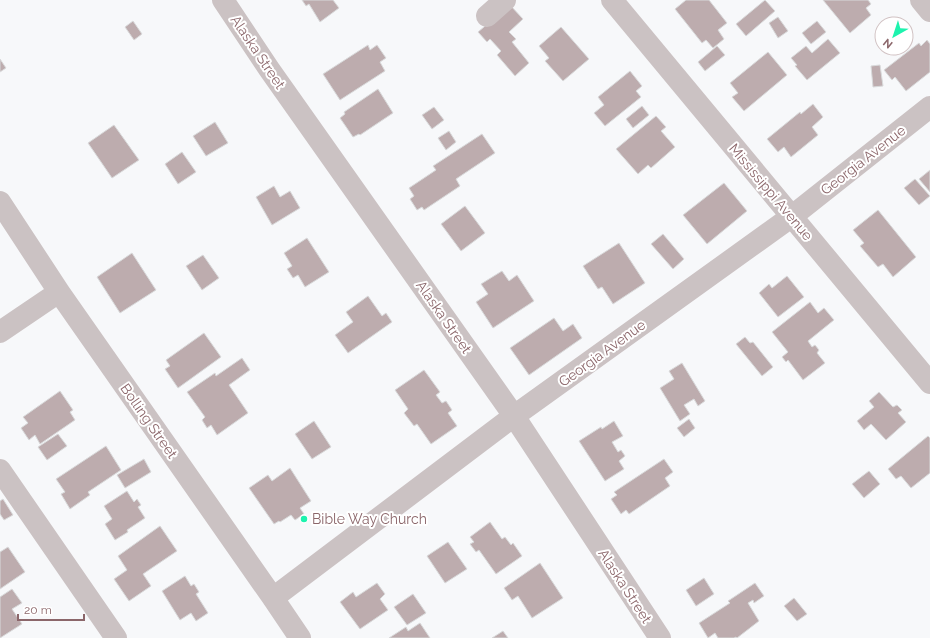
<svg xmlns="http://www.w3.org/2000/svg" width="930" height="638" font-family="Raleway,sans-serif">
<rect width="100%" height="100%" fill="#f7f8fa"/>
<path fill="#bdacae" stroke="#d9dadb" d="M302,0H333L339,8L320,22L309,4L306,6Z
M686,0H709L727,23L718,30L724,39L713,48L706,40L702,43L675,9Z
M765,0L775,11L746,36L736,24Z
M823,0H868L871,4L866,8L871,15L850,33Z
M510,5L523,19L509,32L516,39L512,42L529,63L515,76L497,55L501,51L490,39L487,42L478,32Z
M778,17L788,31L778,38L769,23Z
M133,21L142,34L134,40L125,27Z
M817,21L826,32L811,44L802,33Z
M561,27L589,59L563,81L545,61L549,58L539,46Z
M828,39L840,53L807,80L795,66L797,65L791,58L806,46L812,53Z
M927,40L930,44V72L906,91L895,77L892,80L884,70L919,43L921,46Z
M368,45L370,50L377,45L386,58L380,62L385,71L340,100L323,74Z
M717,46L725,55L705,71L698,62Z
M768,52L787,75L744,111L732,97L738,93L730,83Z
M0,59L6,68L0,72Z
M880,65L883,86L873,87L871,66Z
M630,71L642,86L636,91L641,97L605,126L594,113L604,105L598,97Z
M378,89L393,113L360,135L359,134L353,137L340,118L345,114L344,112Z
M813,104L823,117L812,127L818,135L791,157L784,147L778,152L767,139L800,112L801,114Z
M642,106L649,115L633,128L626,119Z
M434,107L444,120L432,129L422,115Z
M656,116L666,127L661,131L675,147L651,168L648,165L638,174L616,149Z
M215,122L228,143L206,156L193,136Z
M114,125L139,160L112,178L88,143Z
M449,131L456,142L446,150L438,138Z
M482,134L495,153L456,179L460,186L424,210L422,207L417,210L410,199L414,196L409,188L436,170L433,166Z
M182,152L196,172L178,184L165,164Z
M930,170V192L919,179Z
M915,179L930,196L919,205L904,188Z
M724,183L747,211L707,244L683,215Z
M274,186L280,197L290,191L300,208L272,225L256,197Z
M465,206L485,233L461,251L441,224Z
M878,210L916,257L893,277L883,264L878,267L860,246L864,243L853,230Z
M663,234L684,259L673,269L651,244Z
M307,238L329,272L305,287L298,275L293,278L287,269L292,266L284,253Z
M619,243L645,283L613,304L602,287L598,289L583,266Z
M132,253L156,290L120,313L97,277Z
M203,255L219,278L202,290L186,266Z
M502,271L509,281L517,275L534,301L493,328L476,302L488,294L481,284Z
M787,276L804,297L778,317L759,293L769,284L772,288Z
M368,296L382,316L386,313L392,322L348,353L335,335L353,322L346,312Z
M810,302L818,313L824,308L834,320L808,341L812,347L815,345L819,350L817,353L825,363L803,380L788,360L786,362L782,357L788,352L772,332Z
M554,318L563,331L573,324L582,338L529,375L510,348Z
M204,333L221,357L178,388L165,369L170,366L166,360Z
M745,337L750,343L753,342L773,367L762,376L736,344Z
M242,358L250,370L229,385L248,413L217,435L211,425L207,428L202,420L205,417L187,392L215,373L216,376Z
M682,363L705,401L698,406L694,399L684,405L690,414L680,421L660,388L674,379L669,371Z
M424,370L440,392L436,395L442,403L446,401L452,410L448,413L457,426L431,444L417,424L414,426L404,413L408,409L395,390Z
M60,391L73,410L70,412L75,420L40,444L35,435L29,440L21,428L28,423L23,417Z
M879,392L893,407L897,405L902,410L898,413L906,422L886,440L871,424L864,430L857,421L874,407L869,401Z
M689,419L695,428L684,437L677,428Z
M314,421L331,447L312,459L295,434Z
M614,421L623,436L612,442L618,452L621,450L625,456L619,461L624,469L605,481L579,441L601,427L602,429Z
M58,434L67,446L47,460L38,447Z
M928,436L930,438V473L911,488L901,476L896,479L888,469Z
M106,446L121,470L88,492L90,495L70,509L61,494L65,492L56,479Z
M144,459L151,472L125,488L117,475Z
M664,459L673,472L665,478L670,486L629,514L626,510L621,514L611,499L617,495L614,492Z
M290,468L311,501L300,508L304,514L295,520L291,515L280,522L279,521L274,524L249,488L268,475L272,481Z
M869,471L880,484L864,498L852,484Z
M127,491L134,502L137,499L141,505L138,507L145,518L127,530L128,532L115,540L105,524L112,519L104,506Z
M3,499L13,515L4,520L0,514V501Z
M490,522L502,539L505,537L511,545L513,543L522,556L496,574L479,550L476,552L470,544L474,542L470,537Z
M160,526L177,551L143,574L151,586L129,601L114,579L127,570L118,556Z
M448,542L467,569L445,583L427,556Z
M8,547L25,572L0,589V552Z
M540,563L563,598L532,618L518,596L512,600L504,588Z
M185,576L191,586L194,584L199,592L196,594L208,613L196,621L191,613L180,620L162,591Z
M704,578L714,594L696,606L686,590Z
M377,583L385,594L380,599L388,610L360,629L340,602L353,592L356,597Z
M755,583L764,596L754,603L753,600L748,603L759,621L737,638L736,637L734,638H718L715,633L708,638L699,623L730,603L728,601Z
M12,589L22,603L12,609L22,624L0,638V597Z
M413,594L426,613L407,625L394,607Z
M794,598L807,614L797,621L784,606Z
M420,623L430,638H389L406,627L408,631Z
M503,631L508,638H492Z"/>
<g fill="none" stroke-linecap="round" stroke-linejoin="round">
<path stroke="#cbc2c3" stroke-width="22" d="M223,0L269,69L514,416L660,638
M612,0L930,383
M921,0L930,11
M487,16L505,0
M0,202L59,292L273,598L300,638
M0,332L59,292
M0,470L116,638
M273,598L514,416L791,217L930,107"/>
</g>
<circle fill="#1df3ae" stroke="#fff" stroke-width="1.5" cx="304" cy="519" r="4"/>
<g text-anchor="middle" dominant-baseline="central" stroke-width="4" stroke-linejoin="round" paint-order="stroke">
<g font-size="14" fill="#8b666a" stroke="#fff">
<text transform="translate(258 52) rotate(56)">Alaska Street</text>
<text transform="translate(863 160) rotate(-38)">Georgia Avenue</text>
<text transform="translate(771 192) rotate(50)">Mississippi Avenue</text>
<text transform="translate(444 317) rotate(55)">Alaska Street</text>
<text transform="translate(602 353) rotate(-36)">Georgia Avenue</text>
<text transform="translate(149 421) rotate(55)">Bolling Street</text>
<text transform="translate(625 586) rotate(57)">Alaska Street</text>
</g>
<g font-size="14" fill="#8b666a" stroke="#fff" text-anchor="start">
<text x="312" y="519">Bible Way Church</text>
</g>
</g>
<g transform="translate(894 36) rotate(219)"><circle r="19" fill="#ffffff" stroke="#d1c2c3"/>
<path d="M0-3L7 15L0 10L-7 15Z" fill="#1df3ae"/>
<text y="-6" font-size="11" font-weight="bold" text-anchor="middle" fill="#8b666a">N</text>
</g>
<path d="M18 614v6h66v-6" fill="none" stroke="#8b666a" stroke-width="2"/>
<text x="24" y="614" font-size="12" fill="#8b666a" stroke="#ffffff" stroke-width="3" paint-order="stroke">20 m</text>
</svg>
